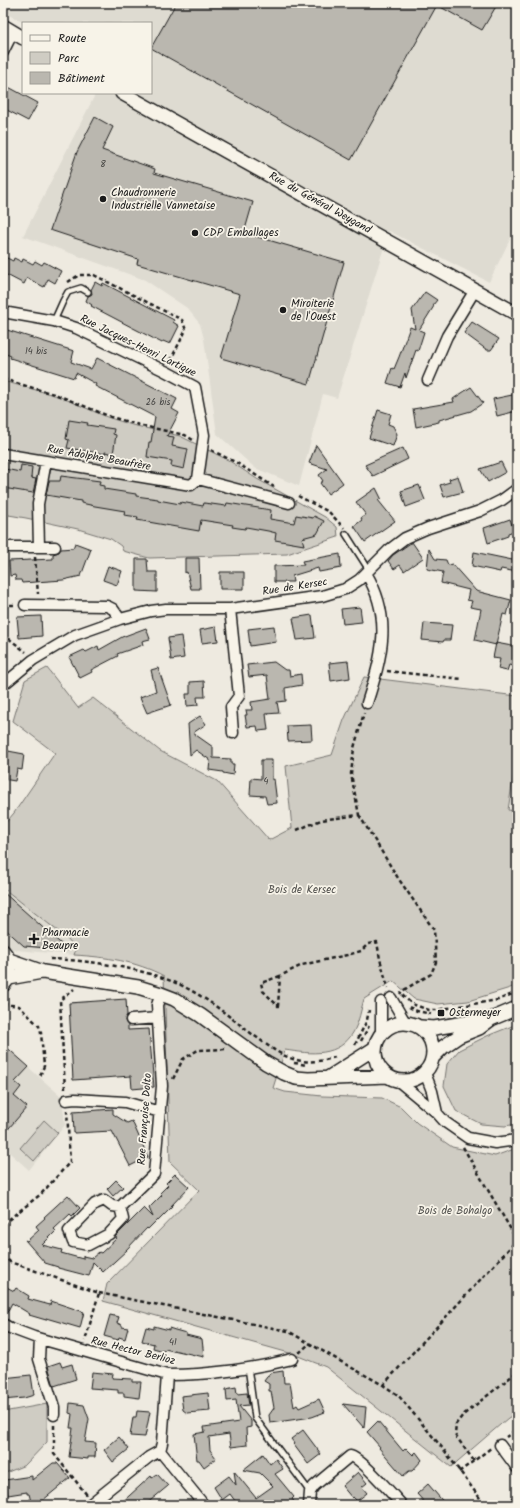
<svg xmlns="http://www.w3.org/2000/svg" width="520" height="1508" font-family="Kalam,sans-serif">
<rect width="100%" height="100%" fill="#eeeae0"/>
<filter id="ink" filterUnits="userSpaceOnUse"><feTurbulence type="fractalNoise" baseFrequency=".025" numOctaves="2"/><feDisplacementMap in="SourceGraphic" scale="8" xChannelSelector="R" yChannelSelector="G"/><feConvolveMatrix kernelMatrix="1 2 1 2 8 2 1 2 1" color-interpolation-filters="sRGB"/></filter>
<g filter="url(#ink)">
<path fill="#dedbd1" d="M3,3H517V225L489,282L389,231L337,398L323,394L299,486L255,468L217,434L204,339L200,324L187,308L145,280L23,236L96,93H151V23H24L3,12Z
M3,888L68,939L76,949L74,955L16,950L3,947Z
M3,1045L62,1097L65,1125L29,1170L10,1153L3,1161Z"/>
<path fill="#cfccc3" stroke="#767470" d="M3,381L58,396L107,417L132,425L180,436L228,460L257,479L325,517L337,527L338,537L287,554L149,558L123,551L121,546L111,539L78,529L26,518L3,514Z
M47,668L78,708L93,698L160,751L217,781L269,840L292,828L286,766L332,755L344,720L364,677L517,696V754L508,810L517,811V985L510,988L468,1001L438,1004L414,999L393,981L364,999C361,1009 359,1022 354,1031C339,1058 311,1054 285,1050L273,1088L285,1092L322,1096L382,1098L401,1107L417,1123L452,1147L495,1156L517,1148V1413L508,1418L451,1467L326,1367L293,1354L103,1301L107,1284L199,1190L170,1162L164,976C135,961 107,957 74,955L76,949L68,939L3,888V826L14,813L55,753L13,721L25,680Z
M517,1024V1124L505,1126L481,1124L456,1111L444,1086L447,1064L459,1050L487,1036Z
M44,1120L58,1133L34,1161L20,1148Z
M47,1404V1442L25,1465L3,1474V1412Z"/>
<path fill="#bab7af" stroke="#1c1c1c" d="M176,3H498L482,30L437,5L351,160L151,48Z
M3,84L38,103L28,121L3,108Z
M95,117L113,127L102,150L155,169L154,173L253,202L244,233L344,262L309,384L221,358L240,294L137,264L138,259L50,230L77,152Z
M3,256L13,261L14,258L22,262L23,259L33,264L35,261L42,265L44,262L61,271L55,283L48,279L44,287L27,278L24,284L3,273Z
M95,282L102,286L103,283L174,320L173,322L179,326L170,344L163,341L162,343L91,306L92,305L86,301L88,296L92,294L91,290Z
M425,292L437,300L433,305L434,306L419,330L424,332L418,351L416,350L406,378L405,373L400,387L387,383L392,368L394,369L399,357L410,327L415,329L412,310Z
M472,322L499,339L491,350H487L464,333Z
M7,330L74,351L71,362L91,369L97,358L177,399L172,409L179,413L167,436L174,437L172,446L188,449L184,469L171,466L172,461L147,457L149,442H151L155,417L95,386L96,384L76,373L74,378L10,358L11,356L3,353V343Z
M471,387L483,403L471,411L439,420V422L416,427L413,409L454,402L453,399Z
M517,394V411L497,416L493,399Z
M378,410L391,414L388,424L393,426L397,434L393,446L369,438Z
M69,420L88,423L87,425L114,429L113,434L116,435L113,454L105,452V454L67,448L69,440L66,439Z
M316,445L343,483L328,494L320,483L323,481L319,475L327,469L309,463Z
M403,448L408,459L373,476L365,465Z
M501,462L506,472L488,482L480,469Z
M21,465L32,467L31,478L36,479L33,493L3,488V475H4L5,469L20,472Z
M61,476L100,481L99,485L104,486V489L136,494V496L158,499V500L180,504L181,502L203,506L204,503L226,506L227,503L271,510L270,519L294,523L296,515L313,518L314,516L324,521L317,534L302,538L304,545L275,540L276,533L268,531L246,527L245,529L232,527L233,525L201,520L199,531L137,520L138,517L124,515L125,511L95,506L81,503V501L46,495L49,481H60Z
M458,476L463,492L444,497L440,485L450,482L449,479Z
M419,485L425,500L406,507L401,491Z
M376,488L381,498L378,500L395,521L365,542L354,526L362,520L361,518L366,515L356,502Z
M510,519L514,531L508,533V536L488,543L484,528Z
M412,542L423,558L404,571L400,565L394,569L388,561L393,555Z
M75,543L91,549L81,576L63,580L22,583L21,580H16L15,575L10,576L9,561L53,559V554L59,552L61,549L73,548Z
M429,549L435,559L446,560L448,565L452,564L476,591L511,600L507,615L503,614L496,645L475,640L481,609L470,607L472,601L467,600L469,590L441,583L443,572L427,569Z
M474,552L517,561V572L501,569L500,572L472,566Z
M340,554L341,568L319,572L318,568L292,576L293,582H274V566L304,565L302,561Z
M185,558H199L200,589H191L187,572L185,573Z
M136,559H147L148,572H157V592L136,591Z
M108,566L122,571L117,585L103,580Z
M220,572H244V589H220Z
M360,607L362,622L343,624L341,609Z
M312,615L315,638L297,640L293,618Z
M41,616L42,636L19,638L17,617Z
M424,623L452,625L450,640H444L443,642L422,640Z
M274,626L276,642L250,646L248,629Z
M216,627L218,641L202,643L200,630Z
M146,628L150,639L142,641L143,645L117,654L118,656L91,670L92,672L80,678L69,657L84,650L86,652L98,646L99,650L122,637Z
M181,636L184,658L171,660L168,638Z
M496,643L517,647V667L509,665L507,671L498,669L500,659L493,658Z
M348,661L350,678L331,681L329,663Z
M274,662L285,670H289L290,676L301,674L302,685L285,688L286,701L277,702L279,713L266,714L268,730L258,731L257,726L247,727L245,715H247L246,710H252L251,702L270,699L267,675L249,677L247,665Z
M158,668L171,705L147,713L140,697L156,691L151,670Z
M204,681L205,697H197L198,705L187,706L186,694H190V682Z
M200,716L206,724L193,733L213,747V758L231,759V764H234L233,775L223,773V772L209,770L210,760L196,750L190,755L188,724Z
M311,725L312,740L288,741L287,726Z
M3,750L24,754L22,770L17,769L15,781L3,779Z
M261,760H272V780L274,779L277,803L267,804L265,796L250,795L251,778L261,779Z
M3,892L68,950L24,946L3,927Z
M126,999L127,1015L125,1021L128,1025V1030L149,1029L154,1087L132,1089L131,1076L73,1080L69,1003Z
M3,1044L29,1067L15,1082L21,1087L14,1096L27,1107L3,1135Z
M113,1109V1114L127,1123L132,1121L148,1157L130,1166L112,1131L74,1133L73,1112Z
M175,1174L189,1187L171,1206L172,1207L158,1221L157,1220L148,1229L147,1228L126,1250H127L103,1272L93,1262L89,1276L58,1268V1267L45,1263L25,1240L27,1241L39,1230L36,1226L45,1218L44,1217L68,1195L80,1208L72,1216L70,1214L54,1229L56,1231L42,1245L62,1250L61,1253L83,1259V1256L92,1258L99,1252L101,1253L117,1238L115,1237L144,1208L153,1217L149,1208L162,1195L160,1193L168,1185L166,1183Z
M116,1180L123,1187L113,1196L107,1189Z
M3,1285L14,1291L16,1288L29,1296L28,1299L50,1305L51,1301L84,1312L80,1328L46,1318V1320L29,1315L30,1314L12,1303L4,1318H3Z
M110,1315L119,1317L117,1323L122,1325V1327L128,1328L125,1339L119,1337L118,1340L104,1336Z
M154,1326L169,1330V1328L175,1330L186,1333V1335L202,1339L204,1357L173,1350V1351L165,1349L164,1351L153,1348L154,1344L142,1341L146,1327L154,1329Z
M60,1362L62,1367L72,1364L76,1379L54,1386L48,1366Z
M283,1371L284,1383H290L294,1407L297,1405L299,1408L319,1399L325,1412L312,1417L270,1423L269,1415L274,1408L271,1391H269V1384L264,1381L270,1373Z
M92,1372L113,1374L112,1378L132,1379V1382H141L139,1398L124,1396V1393H118V1390L90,1388Z
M31,1375L34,1395L24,1398L3,1400V1378Z
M236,1387L237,1394L247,1393L249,1405L239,1406L251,1421V1427L246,1428L247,1445L231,1447L229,1434L209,1437L210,1450L216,1458L204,1467L199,1460H197L194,1434L205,1432L204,1427L239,1422L236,1400L227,1401L226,1389Z
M208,1393L210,1411L187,1413L183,1410L181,1396Z
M70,1403L84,1405L89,1419L85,1442L96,1443L95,1457H88V1459L69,1457L73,1428H70L72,1414L69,1413Z
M343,1404L366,1407L364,1428Z
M137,1411L150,1412L145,1437L130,1436L133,1417H136Z
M378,1421L403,1451L406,1448L413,1455L416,1452L422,1460L412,1471H409L403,1476L379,1448L380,1447L367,1432Z
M303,1430L321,1454L308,1464L294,1445L295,1444L291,1439Z
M119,1437L129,1449L113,1462L104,1450Z
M263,1454L270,1464L276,1459L283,1469L275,1474L294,1497L292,1499L297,1505H238L230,1494L222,1500L214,1487L229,1476L236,1485L234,1471L256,1498L273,1486L260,1473L243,1470Z
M53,1463H57L70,1478L37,1505H32L29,1494H27V1492L8,1495L5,1480L32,1476V1480Z
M358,1472L367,1483L362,1487L367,1493L357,1501L353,1497L352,1498L342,1486Z
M157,1474L168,1486L145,1505H119L151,1476L152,1478Z
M428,1484L446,1505H427L417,1494Z"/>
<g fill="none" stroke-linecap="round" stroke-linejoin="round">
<defs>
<path id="service" d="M54,321L63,301L68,292L81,288L88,292
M346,534L369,570
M248,1367L255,1418L310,1492
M509,1505L517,1498"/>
<path id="minor" d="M3,52L13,32
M3,312L54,321L76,328L165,371L195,387L204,435L198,479
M428,380L447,336L475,290
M3,454L191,485L198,479L289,503
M3,547H55
M39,547L38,504L46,461
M366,573C393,618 382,656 367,703
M25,605L107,606L113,609L120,619
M230,609L239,696L231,707L233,733
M3,685L33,660L75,635L120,619L151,611L166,609H230L322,596L345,589L359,580L389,550L405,538L428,528L480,511L502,500L517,489
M391,998L405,1022
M381,1002V1033
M131,1020L158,1018
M425,1073L432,1091L437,1113
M397,1080L437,1113L445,1122L468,1138L495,1143L517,1140
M66,1100L75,1099L125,1102L160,1112
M104,1200L112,1206L120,1207L123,1219L109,1234L88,1245L73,1242L69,1231L95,1204Z
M120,1207L154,1174L162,1086L157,1005L161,994
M3,1324L10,1328L34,1337L167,1375C207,1375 254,1369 292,1359
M40,1339L39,1359L54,1407V1415
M167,1375L162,1443L160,1451L204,1505
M500,1445L517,1468
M89,1505L149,1457L160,1451
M309,1505L310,1492L314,1486L350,1456C360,1457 393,1495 402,1505"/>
<path id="tertiary" d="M3,26L23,38
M122,93L517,314
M3,951C12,961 13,975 3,985
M9,960L43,972L138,987L161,994L174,999L200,1015L266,1063L284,1073L296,1078L308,1079L388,1076
M9,978L42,972
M375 1052a29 29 0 1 1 58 0a29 29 0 1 1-58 0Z
M421,1027L434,1028L483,1020
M433,1057L443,1047L459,1036L479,1028L491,1019L517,1008
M328,1078L375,1048"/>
</defs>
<use href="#service" stroke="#1c1c1c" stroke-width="8"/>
<use href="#minor" stroke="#1c1c1c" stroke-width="13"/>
<use href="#tertiary" stroke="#1c1c1c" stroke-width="16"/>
<path stroke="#1c1c1c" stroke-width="2.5" stroke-dasharray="4 3" stroke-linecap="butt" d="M68,282L79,275H94L182,320L186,330L170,361
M3,379L57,395L111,417L143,426L185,435L193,440
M211,450L237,463L274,487
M298,496L329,512L344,528
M35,557L38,594
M3,605H16
M3,634L26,652
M387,671L462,679
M359,815L398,878L434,930L436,962L431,974L402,991L400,994
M297,830L321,820L359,815L351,774L354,748L364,713
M50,959C88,960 141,968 176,983C204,995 227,1015 252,1034C265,1043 277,1054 293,1059C306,1063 322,1062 335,1057
M280,976L261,983L263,991L278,1006L280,976L302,965L347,955L361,951L368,944L377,942L380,959L388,988
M402,995L412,1004L429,1010H436L498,1000L517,992
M3,1004L19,1006L39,1026L41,1033L44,1066L40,1076
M409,1007L417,1011L431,1014
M361,1041L369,1026
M355,1045L367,1020L369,1010
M294,1063L307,1065
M173,1079L183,1059L198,1050L225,1049
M65,1089L60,1000L74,989
M463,1147L517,1240
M3,1224L41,1194L70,1162L67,1110
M3,1255L10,1262L99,1293L85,1341
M99,1293L288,1331L345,1364L383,1385L398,1395L444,1450L485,1505
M299,1353L309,1344
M383,1385L517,1240
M54,1425V1454L87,1495
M506,1437L517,1429
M474,1461L455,1435L456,1424L463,1415L517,1372
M459,1472L491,1448"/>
<use href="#service" stroke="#f7f3e8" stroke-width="5"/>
<use href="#minor" stroke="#f7f3e8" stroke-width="10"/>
<use href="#tertiary" stroke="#f7f3e8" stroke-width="13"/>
</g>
</g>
<g fill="#1c1c1c" stroke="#f7f3e8" stroke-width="1.5">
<circle cx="103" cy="199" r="4"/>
<circle cx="195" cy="233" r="4"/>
<circle cx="283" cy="310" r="4"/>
<path d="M32 933h4v4h4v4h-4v4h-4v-4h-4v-4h4z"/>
<rect x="437" y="1009" width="8" height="8" rx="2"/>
</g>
<g text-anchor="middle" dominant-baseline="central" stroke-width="3.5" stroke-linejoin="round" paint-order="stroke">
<g font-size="9" fill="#444341">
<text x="103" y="164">8</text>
<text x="36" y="351">14 bis</text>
<text x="158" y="402">26 bis</text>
<text x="266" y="781">4</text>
<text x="173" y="1342">41</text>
</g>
<g font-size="11" fill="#1c1c1c" stroke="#f7f3e8" text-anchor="start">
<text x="111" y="193">Chaudronnerie<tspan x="111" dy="13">Industrielle Vannetaise</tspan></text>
<text x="203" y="233">CDP Emballages</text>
<text x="291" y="304">Miroiterie<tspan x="291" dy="13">de l'Ouest</tspan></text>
<text x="42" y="933">Pharmacie<tspan x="42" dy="13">Beaupre</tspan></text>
<text x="449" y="1013">Ostermeyer</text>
</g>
<g font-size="11" fill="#1c1c1c" stroke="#f7f3e8">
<text transform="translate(320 203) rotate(29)">Rue du Général Weygand</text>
<text transform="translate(138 346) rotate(26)">Rue Jacques-Henri Lartigue</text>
<text transform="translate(99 458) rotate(10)">Rue Adolphe Beaufrère</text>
<text transform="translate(295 587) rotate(-9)">Rue de Kersec</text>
<text transform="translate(145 1119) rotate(-86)">Rue Françoise Dolto</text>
<text transform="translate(133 1351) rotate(14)">Rue Hector Berlioz</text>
</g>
<g font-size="11" fill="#52514e" stroke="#f7f3e8">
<text x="302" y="890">Bois de Kersec</text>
<text x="455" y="1211">Bois de Bohalgo</text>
</g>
</g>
<rect width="520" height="1508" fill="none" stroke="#f7f3e8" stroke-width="16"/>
<rect x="8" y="8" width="504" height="1492" fill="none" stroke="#1c1c1c" stroke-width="1.5" filter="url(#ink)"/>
<rect x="22" y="22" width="130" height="72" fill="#f7f3e8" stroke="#9f9d96"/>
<rect x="30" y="35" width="20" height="6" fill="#f7f3e8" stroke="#9f9d96"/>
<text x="58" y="42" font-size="12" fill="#1c1c1c">Route</text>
<rect x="30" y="52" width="20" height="12" fill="#cfccc3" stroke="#9f9d96"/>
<text x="58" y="62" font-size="12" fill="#1c1c1c">Parc</text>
<rect x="30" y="72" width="20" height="12" fill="#bab7af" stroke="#9f9d96"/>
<text x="58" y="82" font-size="12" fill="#1c1c1c">Bâtiment</text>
</svg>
